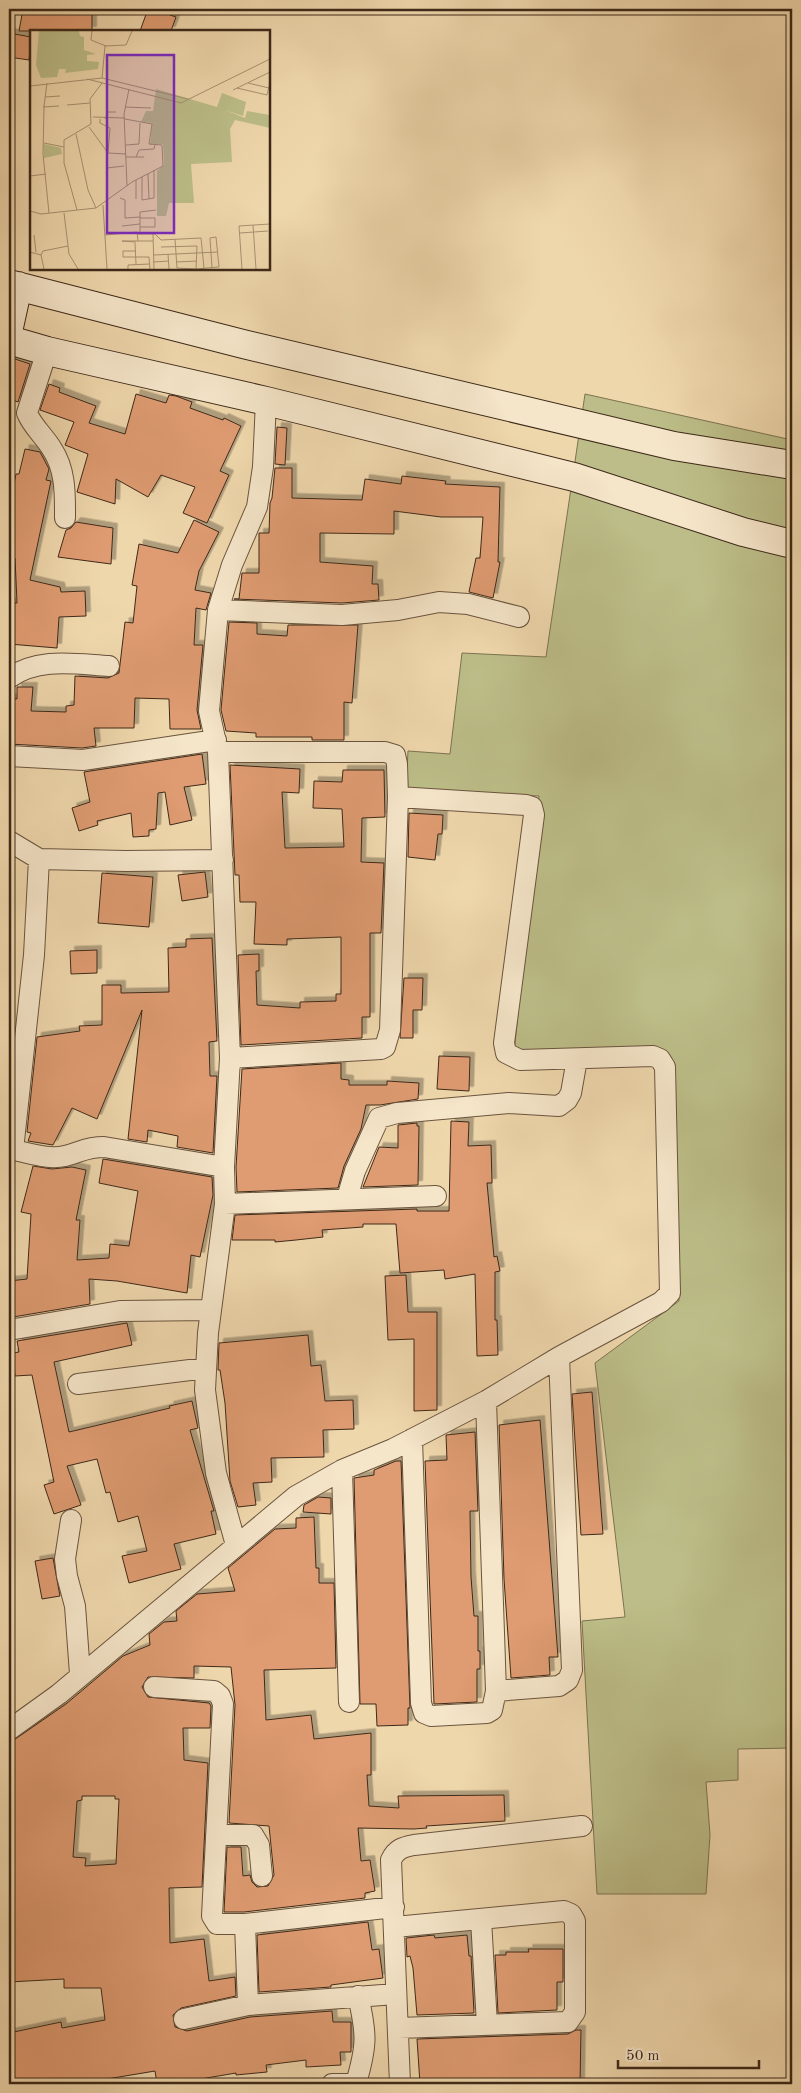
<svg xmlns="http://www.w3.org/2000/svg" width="801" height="2093" font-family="'Old Standard TT',serif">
<defs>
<filter id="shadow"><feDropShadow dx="4.5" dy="-4.5" stdDeviation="0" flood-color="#0004"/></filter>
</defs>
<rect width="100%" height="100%" fill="#efd7ac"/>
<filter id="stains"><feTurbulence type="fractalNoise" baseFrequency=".004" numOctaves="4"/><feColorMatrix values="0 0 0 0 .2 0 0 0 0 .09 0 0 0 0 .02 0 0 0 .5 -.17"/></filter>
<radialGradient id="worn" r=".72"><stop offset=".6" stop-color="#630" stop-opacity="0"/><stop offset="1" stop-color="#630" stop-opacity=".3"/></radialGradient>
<path fill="#bcbd88" stroke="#7c7350" d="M585,394L792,440V1748L738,1749V1780L706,1782L710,1835L706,1894H597L582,1621L625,1617L595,1363L679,1301L661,1049L514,1054L539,796L406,790L408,751L450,754L462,653L546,657Z"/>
<path fill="#df9b71" stroke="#3d2919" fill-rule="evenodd" filter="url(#shadow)" d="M23,9H92V31H19Z
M148,9H172L170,15L176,17L171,31H140Z
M9,33L31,37L29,60L9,57Z
M9,357L30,364L18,402L9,399Z
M49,384L60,388L59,392L96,406L89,423L125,434L136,394L166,403L169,395L176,396L192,402L190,408L223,420L224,418L241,426L220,471L229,475L207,523L183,513L195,487L161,475L148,497L116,479L115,504L77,492L88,454L65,445L74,422L40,410Z
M277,427L287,428L285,465L275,464Z
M25,449L40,452L49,469L46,480L51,481L30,580L60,587L61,592L85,591L86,616L59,617L57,648L9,644V603H17L15,558H12L13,528L9,527V508L16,474H19Z
M275,468H292V498L362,500L365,479L401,484L402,476L446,481L445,484L500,487L498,562H500L493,598L469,592L476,558H480L483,517H441L394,511V534L320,533V562L373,566L372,584H378L379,600L342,603L234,599H239L242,573H259V533H269L270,503L272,498Z
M194,520L219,532L199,571L195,590L211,593L206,610L196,608L194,645H203L197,710L201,729H170L169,699L135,698L134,728H94L96,746L82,748L9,744V698L17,699V687H33L31,711L66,712V706L74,705L75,676L108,678L119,673L125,622L133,623L137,586L132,585L139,544L178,553Z
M76,522L113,528L111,564L58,557L66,530L71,528Z
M229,622L257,623V634L287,636L288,625H358L352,703L344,702V740H312V737H256V733L226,731L221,710Z
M202,754L206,784L184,787L192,820L170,825L165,792L158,793L156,829L149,830V836L133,837L131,813L97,821L98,825L79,831L72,808L90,802L84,772Z
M230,765L300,769L299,793L282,792L285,848L344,847L342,809L313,808L314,781L342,782L343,770H384L385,817L362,818L361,862L384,863L381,933H370V1017H362V1038L241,1045L238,955L259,954V971H256L257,1005L300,1008V1002L336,1001V994H341V937L287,939V945L254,944L256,902H240L239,875H235Z
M409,813L443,815L442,834H438L435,860L408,857Z
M205,872L208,897L182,901L178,875Z
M102,873L153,877L149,927L98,923Z
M212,938L217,1041L209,1042L210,1076H217L213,1153L177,1147L178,1136L148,1130L147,1142L128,1139L142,1010L97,1119L72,1108L53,1145L28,1141L31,1133L27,1132L37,1037L80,1031L79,1026L102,1025V985H121V993L169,992L168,948L186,947V939Z
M97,950V973L71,974L70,951Z
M404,978H423L422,1010H413V1038H400Z
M439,1056L470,1057L469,1091L437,1089Z
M341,1063V1079L349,1080V1085H387V1081L419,1083L418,1099L380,1105H366L361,1129L344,1166L338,1188L237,1192L236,1167L242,1069Z
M451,1121L469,1122L468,1146L491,1145L492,1183H487L494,1257L497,1256L500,1271L495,1272V1320H497L498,1355L477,1356L475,1274L445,1279L444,1270L400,1273L396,1224H363V1227L322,1230L323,1237L296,1240L275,1242V1240H232L235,1215L417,1209V1211H449Z
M417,1123V1126H419L418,1185L363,1187L379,1147L398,1148V1125Z
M103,1159L212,1177L213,1195L200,1257L191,1255L187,1293L117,1281L89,1279L90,1304L13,1317L11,1305H9V1281L27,1279L31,1214L21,1212L33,1166L52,1169L72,1167L86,1170L76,1220H80L77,1260L109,1258L110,1244L129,1246L138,1191L99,1183Z
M406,1275L408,1312H437V1410L414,1411V1339L388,1340L385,1276Z
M127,1323L132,1345L54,1362L69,1432L170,1408L169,1406L192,1401L198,1428L190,1430L214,1511H211L216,1534L174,1544L181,1569L129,1583L122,1556L147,1551L138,1516L118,1522L110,1492L106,1493L97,1459L67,1466L81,1505L54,1514L44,1485L54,1482L32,1375L15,1376L13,1353L19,1352L17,1341Z
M308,1335L311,1366L321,1365L325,1401L353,1400L354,1429L323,1430L324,1457L271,1458L272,1482L253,1483L256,1505L238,1507L230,1481L225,1403L220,1370H218L219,1343Z
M592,1392L603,1534L581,1535L572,1394Z
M540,1420L558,1657H549L550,1675L511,1678L504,1579L499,1425Z
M475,1432L478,1511H470L471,1577L474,1616H478V1651H480V1669H477V1702L434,1704L425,1461L447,1460L446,1435Z
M396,1461H401L410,1708H408V1725L377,1726L376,1704H360L354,1478L374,1475V1470Z
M318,1497L331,1498V1514L303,1512L304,1505Z
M314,1517L316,1568H319V1583H334L336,1668L264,1670L266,1720L311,1715L314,1739L371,1733V1775H367L369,1806L399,1808L398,1796L504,1795L505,1821L426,1826L427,1828L414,1829L358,1828L361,1861L370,1860L375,1891L365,1893V1898L244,1912H224L227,1847H241L243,1876L250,1875L252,1882L257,1887L268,1886L274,1875L269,1826L229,1823L235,1705L231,1667L194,1666V1678L148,1677L142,1687L148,1697L209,1703L211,1706L210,1728H183L184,1760L208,1763L202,1887L169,1888L170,1943L204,1939L209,1981L235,1977L236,1996L181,2008L173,2015L175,2027L187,2031L250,2017L332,2011L333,2022H351V2052H340L341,2065L306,2067V2060L266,2065L267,2072L236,2075V2073L183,2082L182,2079L157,2083L155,2071L101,2080V2084H11L9,2033L61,2022L62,2028L105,2020L101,1988H64V1979L9,1982L12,1893L9,1850V1762H13L11,1742L66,1704L123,1656L150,1645L149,1634L164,1622L177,1621L176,1611L197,1594L235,1591L228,1568L275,1529L296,1528V1518ZM82,1796H115V1799H119L116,1864L85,1866L86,1858L73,1857L77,1801L82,1800Z
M53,1558L60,1596L42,1599L35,1561Z
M368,1922L372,1950L379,1949L383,1978L331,1985V1987L259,1992L257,1935Z
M434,1935L435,1938L467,1935L469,1956H471L474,2013L417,2015L413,1968L410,1956L407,1957L406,1938Z
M528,1949H563V1982H557V2010L498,2013L495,1955H506V1952H529Z
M576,2030H581L580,2084H420L417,2039L568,2034Z"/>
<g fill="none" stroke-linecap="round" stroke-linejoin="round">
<defs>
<path id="street" d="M47,351L27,413C32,426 45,437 52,449C66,470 65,495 65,518
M218,610L342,615L398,610L439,602L468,604L519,617
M9,678C38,657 75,664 109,666
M9,756L83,760L216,740
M9,841L39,859L34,955L13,1150L9,1148
M39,859L125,861L223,860
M230,1058L381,1049L385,1047L390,1030L398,797
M13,1150C30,1153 48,1160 65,1156C81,1152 86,1147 104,1147L224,1167
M347,1198L355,1171L379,1118L397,1113L509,1103L559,1106L567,1100L571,1093L577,1059
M225,1204L436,1196
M9,1330L120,1311L211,1310
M78,1384L206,1368
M486,1401L496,1691
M412,1439L421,1703L424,1713L431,1716L487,1713L492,1710L496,1691L559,1686L568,1680L572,1670L559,1357
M342,1470L349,1702
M71,1520L65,1559L67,1576L75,1606L80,1674
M236,1545L216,1473L205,1390L208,1333L225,1204L224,1167L230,1058L218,752L209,711L218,610L232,565L257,507L263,467L266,401
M154,1687L214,1691L220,1696L223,1704L212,1916L217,1924H245L394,1907
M9,1730L59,1694L296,1496L342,1470L393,1449L486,1401L559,1357L661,1302L670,1293L665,1067L660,1059L653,1056L520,1060L506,1053L504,1043L534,815L532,807L526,805L398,797L397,764L395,755L385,752H218
M216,1835H253L259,1845L262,1876
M481,1919L487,2025
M245,1924L248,2005
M395,1927L564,1911L571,1914L575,1921V2012L568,2022L399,2028
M184,2019L248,2005L396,1994
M356,2083C367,2046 367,2034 358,1996
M332,2084H358
M400,2084L391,1860C396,1849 403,1847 414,1845L582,1826"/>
<path id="secondary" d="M9,284L243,344L674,446L792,465
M9,327L18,286
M9,340L47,351L266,401L574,477L743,532L792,544"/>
</defs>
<use href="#street" stroke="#6a543e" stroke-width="22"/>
<use href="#secondary" stroke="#3d2919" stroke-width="30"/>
<use href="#street" stroke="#f5e5c9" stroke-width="20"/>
<use href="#secondary" stroke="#f5e5c9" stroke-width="28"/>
</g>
<g transform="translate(30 30)">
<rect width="240" height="240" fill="#efd7ac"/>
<path d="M9,1H49L50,6L54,7V20L66,24L57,25V31L69,32L68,39L35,43L36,39H29L27,47L11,48L6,35ZM126,59L187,77L192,63L216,72L213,86L195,80L215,88L217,81L240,85V98L205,90L200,99L202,132L161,134L164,173H139L136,186H127V141L134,135L133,114L120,115L122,93L111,92L116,81H123ZM14,114L31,118L32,124L14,128Z" fill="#bcbd88"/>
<path fill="none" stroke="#a89171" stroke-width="1" d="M62,1L61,10L76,16M72,48L75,16L96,15L102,1M57,49L151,73L240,29M17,53L14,76L13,124L19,183M218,53L239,58M0,56L72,48L158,69M207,58L237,65L240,52M203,60L240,42M15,67L30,66M37,75L60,73M13,77L29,76M95,77L121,78M63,87L95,88M75,89L78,82H86M59,97L78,123L80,98L70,93V89M46,104L58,160L66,178M14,113L34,117M96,115L109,114L110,93M78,123L96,124M96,127H114M106,127L109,120L124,119L125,115M77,138L94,136M118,144L119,169M0,146L16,144M112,147V170L124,168V140M106,150V169M97,156L94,84L99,59M90,168L95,170V188L110,187M73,175L77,239M47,180L34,133V110L61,94L60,69L72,53M0,181L11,184L66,178L102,152L133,136L132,115L119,114L122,94L95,89M34,183L39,224L48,239M110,188H125V197H110M223,195L226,239M92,196L110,194M210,203L238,201M108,204H125L131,210L171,208L174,238M110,204V182L126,180M123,204L124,239M4,205L6,222M75,205L107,202L108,211M145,209L147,238L166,239L188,237H189L186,207L180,208L182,238M106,212L92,211H123M105,213L106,234M131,217L167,216L166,239M106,221H93V227H119L120,239M0,222L11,225L14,239M138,224L139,239M11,225L13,221L38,216M124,225L188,222M123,232L139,231M146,232L167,231M98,239V235L120,234M212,239L209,196L240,194"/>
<path fill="#7b2cbf" fill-opacity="0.15" stroke="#7b2cbf" stroke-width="2.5" d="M77,25H144V203H77Z"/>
<rect width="240" height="240" fill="none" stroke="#3d2919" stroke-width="2.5"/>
</g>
<rect width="801" height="2093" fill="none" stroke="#efd7ac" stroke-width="30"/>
<rect x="10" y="10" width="781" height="2073" fill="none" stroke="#3d2919" stroke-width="2.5"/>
<rect x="15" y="15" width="771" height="2063" fill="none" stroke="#3d2919"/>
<path d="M618 2060v8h141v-8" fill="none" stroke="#3d2919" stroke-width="2.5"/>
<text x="626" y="2060" font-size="15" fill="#3d2919" stroke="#f5e5c9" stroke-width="4" paint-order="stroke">50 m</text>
<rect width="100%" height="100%" filter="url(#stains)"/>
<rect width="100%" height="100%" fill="url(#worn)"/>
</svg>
